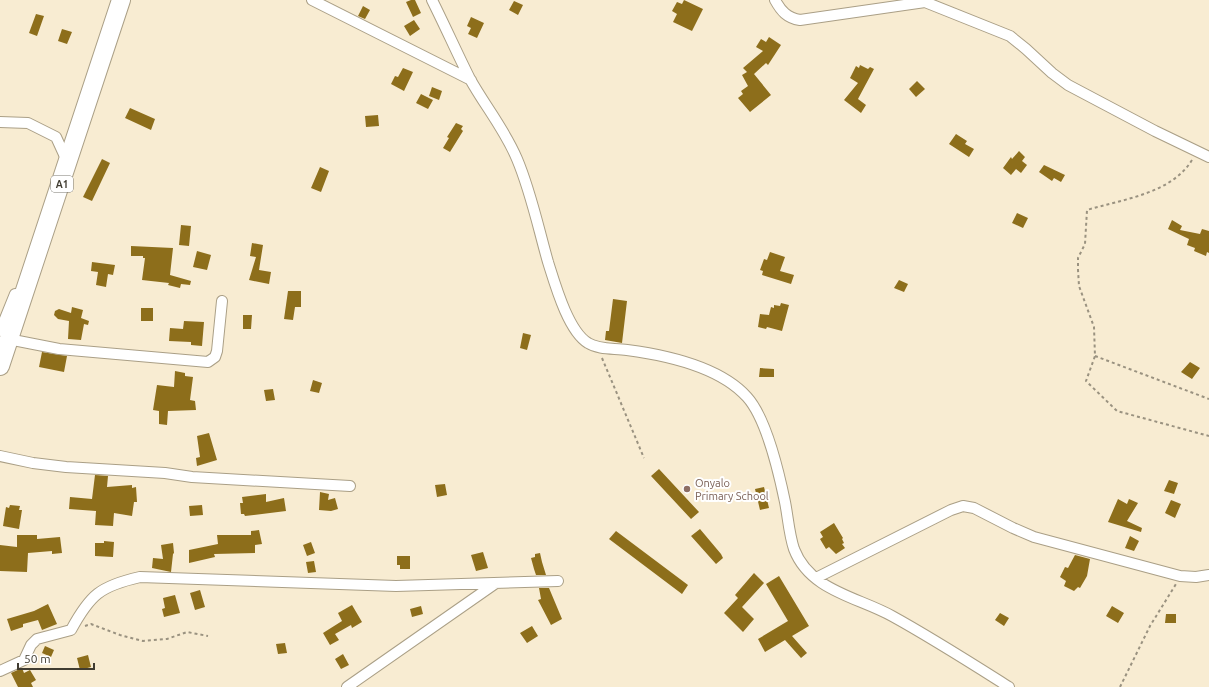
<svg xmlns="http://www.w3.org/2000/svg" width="1209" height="687" font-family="Ubuntu,sans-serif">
<rect width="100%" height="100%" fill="#f8ecd2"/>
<path fill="#8d6e1b" d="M411,0H415L421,13L413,17L406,2Z
M684,0L703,9L692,31L673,22L677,14L672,11L677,2L682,4Z
M514,1L523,5L518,15L509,10Z
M363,6L370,10L365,19L358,16Z
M36,14L44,16L37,36L29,33Z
M471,17L484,23L477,38L468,34L471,28L467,26Z
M414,20L420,29L410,36L404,26Z
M62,29L72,32L67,44L58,41Z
M769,37L781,45L768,65L766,63L754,74L771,95L750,112L738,98L743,94L741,91L748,86L742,75L747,72L743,68L763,51L756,47L761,39L766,42Z
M860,65L868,69L870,67L874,69L859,97L858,99L866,105L861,113L844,100L858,83L850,78L856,66L859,68Z
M403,68L413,72L404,91L391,84L395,76L398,77Z
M917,81L925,89L916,97L909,89Z
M432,87L442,91L439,100L429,96Z
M421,94L433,100L428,109L416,103Z
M130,108L155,119L151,130L125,118Z
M378,115L379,126L366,127L365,116Z
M456,123L463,126L461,129L463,131L450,152L443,148L449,138L447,137Z
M956,134L967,141L965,144L974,149L969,157L949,144Z
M1019,151L1025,157L1022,161L1027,165L1021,173L1016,169L1011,175L1003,168L1011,157L1012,159Z
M102,159L110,163L92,201L83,197Z
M1044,165L1065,175L1061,182L1054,178L1052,181L1039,172Z
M320,167L329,171L321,192L311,188Z
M1017,213L1028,218L1023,228L1012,223Z
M1172,220L1182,226L1180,230L1200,234L1202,229L1209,231V253L1207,252L1206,256L1194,251L1195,248L1187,245L1189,239L1168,229Z
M181,225L191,226L189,246L179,245Z
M252,243L263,245L259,270L271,272L269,284L249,280L256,257L250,256Z
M131,246L173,248L170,275L191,281L190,285L181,284L180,288L168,285L169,283L142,280L145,258H143V256H131Z
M197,251L211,255L207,270L193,267Z
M770,252L785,257L780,271L794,275L791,284L762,275L763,271L760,270L764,259L767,260Z
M92,262L115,265L113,275L108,274L106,287L96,285L98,272L91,271Z
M899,280L908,284L904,292L894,288Z
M288,291H301V307H295L293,320L284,319Z
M613,299L627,301L622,343L605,340L606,331H609Z
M781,303L789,305L782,331L767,327L766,329L758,327L760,314L769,315L771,307L774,308V305L780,306Z
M72,307L83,310L81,318L89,321L88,325L84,324L81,340L68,339L69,321L58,319L54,315L55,311L59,309L71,313Z
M141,308H153V321H141Z
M243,315H252L251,329H243Z
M184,321L204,322L202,346L191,345V342L169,341L170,328L183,329Z
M523,333L531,335L527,350L520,348Z
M42,352L67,356L64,372L39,367Z
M1190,362L1200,368L1192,379L1181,372Z
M760,368L774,369V377H759Z
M175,371L185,373V376L193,377L190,400L195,401L196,410L168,411L167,425L159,424V411L153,410L157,385L174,387Z
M313,380L322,383L319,393L310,391Z
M273,389L275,400L266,401L264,390Z
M209,433L217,460L197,466L196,458L200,457L197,436Z
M659,469L699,512L691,519L651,476Z
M95,475L108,476L107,487L132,485V488L136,487L137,502H134L132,516L114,513L113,526L95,525L96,511L69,509L70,497L92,499Z
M1169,480L1178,483L1174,494L1164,491Z
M445,484L447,495L437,497L435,485Z
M764,487L769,508L760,510L755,489Z
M320,492L329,494L328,500L335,498L338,509L331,511L319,510Z
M266,494V502L284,498L286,511L245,516L244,514H241L240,503H243L242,497Z
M1118,499L1127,504L1129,499L1138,503L1127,521L1142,528L1141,532L1108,522Z
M1171,500L1181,504L1175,518L1165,513Z
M10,505L20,506L19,510H22L19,529L3,526L6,507L9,508Z
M202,505L203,515L190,516L189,506Z
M834,523L843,538L842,539L844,543L842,544L845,548L836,554L829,547L826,549L820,539L823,537L820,532Z
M700,529L721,554L723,558L716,564L691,536Z
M259,530L262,544L255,545V553L214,554L215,557L189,563V550L218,544L217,535H251V531Z
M616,531L688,585L682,594L609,539Z
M17,535H37V539L60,537L62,553L52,554V551L28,553L27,572L0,571V545L17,547Z
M1130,536L1139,541L1134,551L1125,548Z
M104,541L114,542L113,557L95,556V543H104Z
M311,542L315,553L307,556L303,545Z
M173,543L174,553L173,554L171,572L152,568L153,558L163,559L161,545Z
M483,552L488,568L476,571L471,555Z
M540,553L542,562L546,575H536L534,569L531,558L535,557V554Z
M1075,555L1090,559L1087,576L1080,588L1078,587L1074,591L1064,586L1066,581L1060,577L1065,567L1068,568Z
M397,556H410V569H400V565H397Z
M314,561L316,572L308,573L306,562Z
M754,573L764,583L742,607L754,619L743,632L724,613L738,598L735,595Z
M779,576L809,626L792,636L807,653L801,658L785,640L765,652L758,639L788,621L766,584Z
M539,588H549L562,619L551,625L538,600L541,599Z
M200,590L205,607L195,610L190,593Z
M175,595L180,613L164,617L162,609L165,608L163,598Z
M48,604L57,624L42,630L38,620L23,624V627L11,631L7,619L34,611Z
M352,605L362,622L352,628L351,625L335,634L339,640L330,645L323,633L342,621L338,613Z
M421,606L423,614L412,617L410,609Z
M1112,606L1124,613L1118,623L1106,616Z
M1000,613L1009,618L1004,626L995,620Z
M1166,614H1176V623H1165Z
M532,626L538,636L527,643L520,633Z
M285,643L287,653L278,654L276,644Z
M45,646L54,650L51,657L42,653Z
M343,654L349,665L341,669L335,659Z
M88,655L91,667L80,670L77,658Z
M22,668L24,673L30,670L36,680L31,683L33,687H18L11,673Z"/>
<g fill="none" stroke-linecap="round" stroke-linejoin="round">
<defs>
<path id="street" d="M312,0L471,80
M432,0C445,26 457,53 470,79C485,106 505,130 517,159C531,192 538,227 548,262C555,284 568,331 588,343C599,350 614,348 627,350C665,355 720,367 747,397C767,419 779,473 785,502C788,517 789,534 794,549C810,591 858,597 892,616C932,638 971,663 1009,687
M775,0C781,11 787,18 800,20L925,2L1010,36L1026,49L1052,73L1068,85L1155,131L1209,157
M0,122L28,123L56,137L67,161
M0,331L15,294
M8,339L59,349L208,362L215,357L217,351L222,301
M0,456L33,463L66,467L165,473L192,477L350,486
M816,578L951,510L963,506L974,508L1013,528L1034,537L1180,576L1196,577L1209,575
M0,671L24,660L31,645L37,639L71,630C90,595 100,586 140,577L396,586L558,581
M347,687L496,583"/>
<path id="highway" d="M0,366L121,0"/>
</defs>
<use href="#street" stroke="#aa9f86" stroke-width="12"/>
<use href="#highway" stroke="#aa9f86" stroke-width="20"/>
<path stroke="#9a9280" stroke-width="2" stroke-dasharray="3 3" stroke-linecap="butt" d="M1192,160C1171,194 1123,199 1087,210L1085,244L1078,258V270L1079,286L1094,327L1095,356L1086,381L1117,411L1209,436
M1095,356L1209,399
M602,358L644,458
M85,626L91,624L120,635L143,641L167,639L187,632L208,636
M1120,687L1150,626L1176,584"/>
<use href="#street" stroke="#fff" stroke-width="10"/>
<use href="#highway" stroke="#fff" stroke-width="18"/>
</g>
<circle fill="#8d6e63" stroke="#fff" stroke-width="1.5" cx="687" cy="489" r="4"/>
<g text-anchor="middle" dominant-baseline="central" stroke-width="4" stroke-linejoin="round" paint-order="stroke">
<rect fill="#fff" stroke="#79766f" stroke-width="1" x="51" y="176" width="22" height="16" rx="3"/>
<g font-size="10" font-weight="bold" fill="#403c31">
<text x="62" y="184">A1</text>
</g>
<g font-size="11" fill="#785e54" stroke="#fff" text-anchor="start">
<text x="695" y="483">Onyalo<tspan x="695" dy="13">Primary School</tspan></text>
</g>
</g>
<path d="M18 663v6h76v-6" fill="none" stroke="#403c31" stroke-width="2"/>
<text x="24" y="663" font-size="12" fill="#403c31" stroke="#ffffff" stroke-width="3" paint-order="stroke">50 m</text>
</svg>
